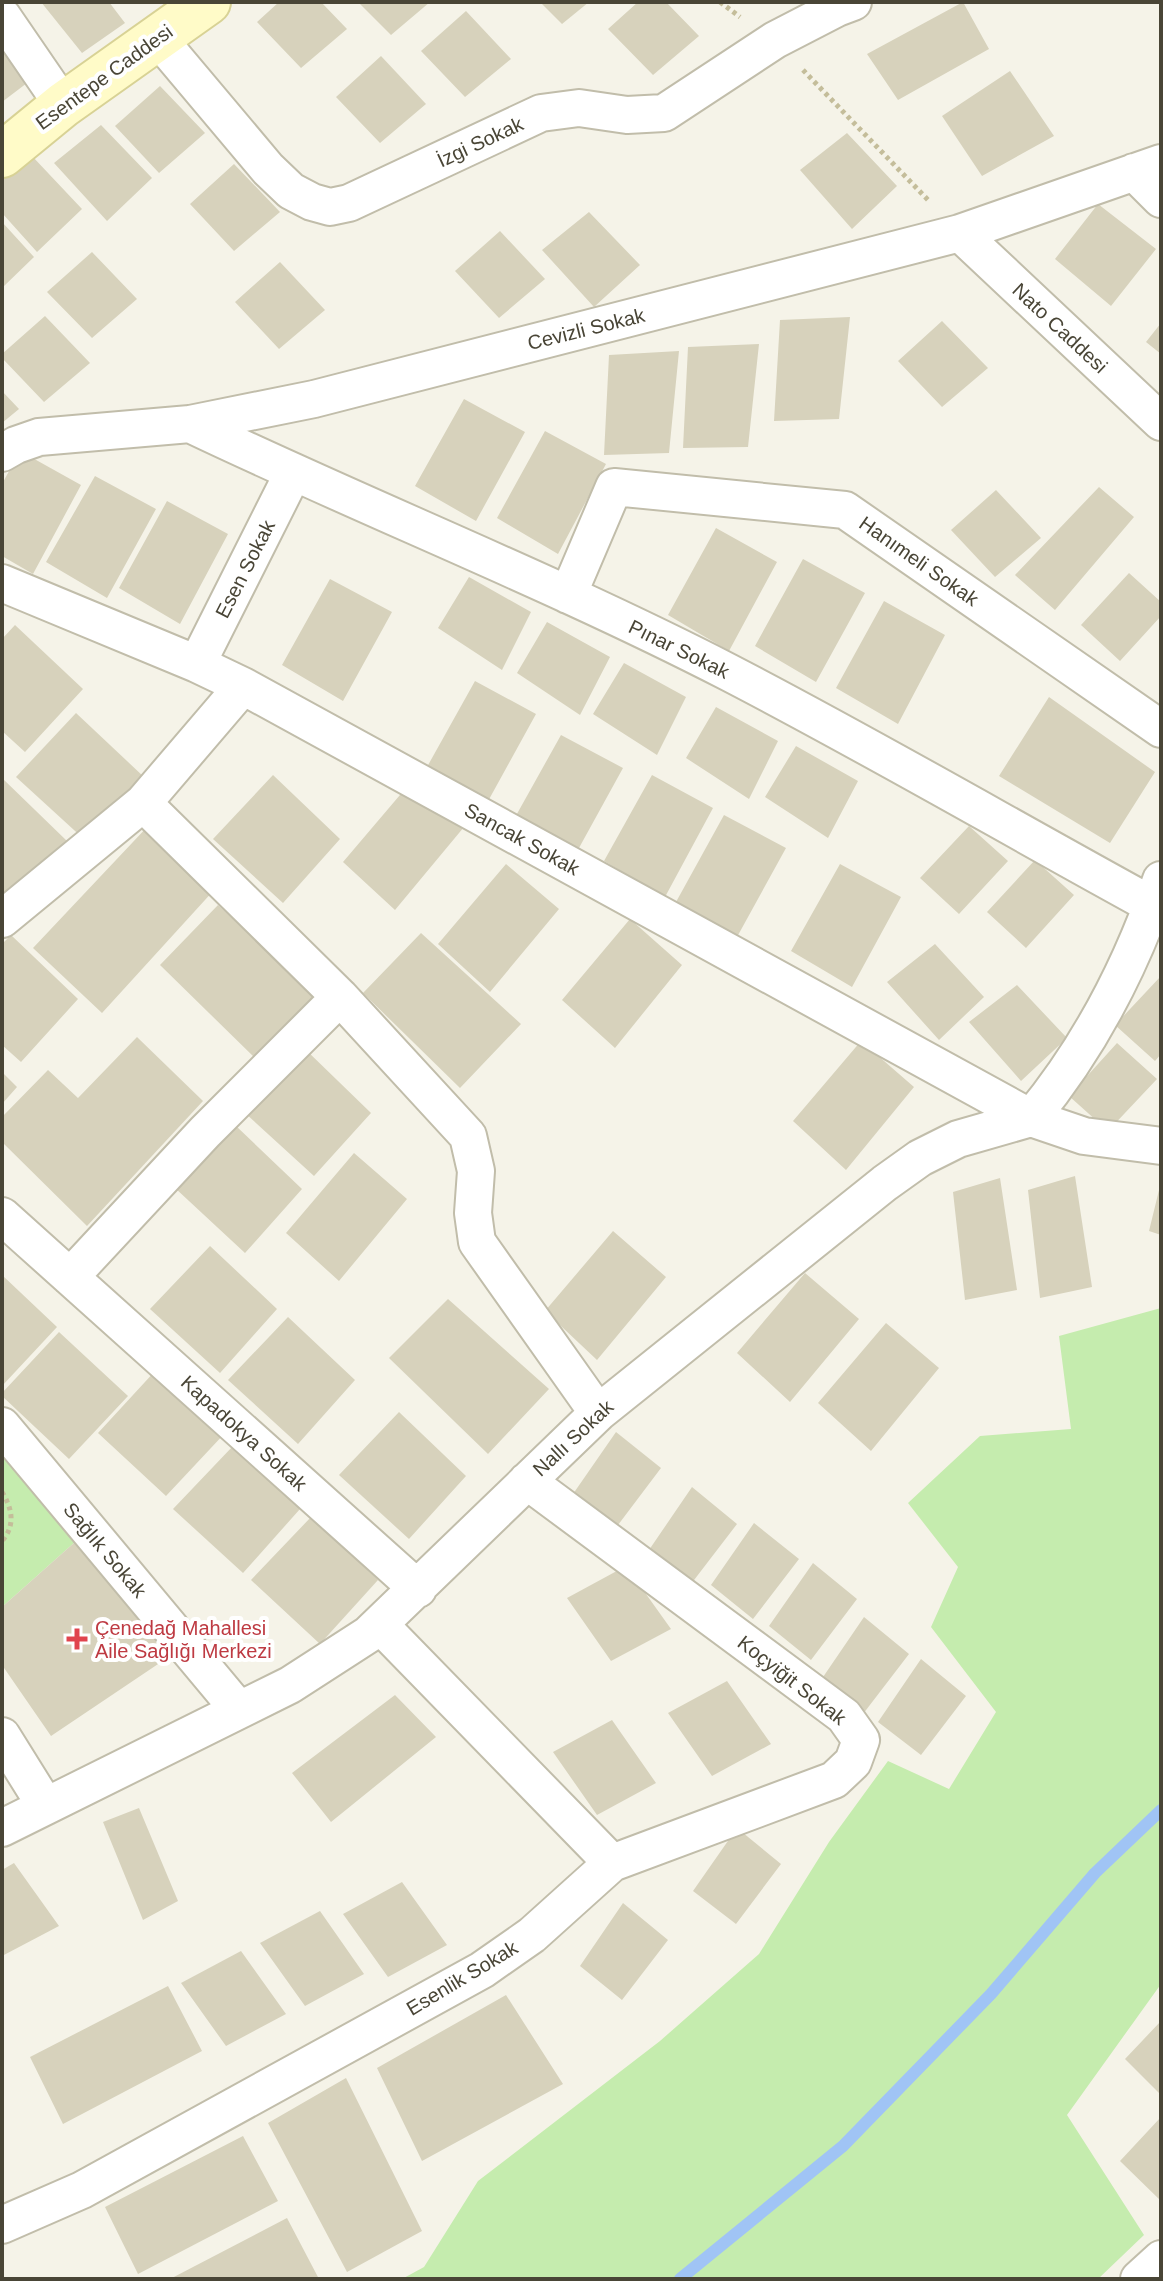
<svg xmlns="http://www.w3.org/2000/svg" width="1163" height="2281" font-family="Helvetica,sans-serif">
<rect width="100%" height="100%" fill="#f5f3e8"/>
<path fill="#c5ecae" d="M1161,1308V1984L1067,2115L1144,2235L1098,2279H402L424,2267L478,2181L660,2041L759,1954L829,1842L888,1761L949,1789L996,1712L931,1627L958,1567L908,1503L980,1436L1071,1429L1059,1336Z
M2,1456L75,1542L2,1607Z"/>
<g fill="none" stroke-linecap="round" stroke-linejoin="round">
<path stroke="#a0c4f5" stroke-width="12" d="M680,2279L843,2146L991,1994L1095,1873L1161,1810"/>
</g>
<path fill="#d7d2bc" d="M41,2H109L125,23L82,53Z
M279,2H321L347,29L301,68L257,22Z
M358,2H430L391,35Z
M540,2H589L562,24Z
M638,2H666L699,36L653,75L608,29Z
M963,2L989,49L898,100L867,54Z
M466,11L511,59L465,97L421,51Z
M2,46L27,83L2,102Z
M381,56L426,104L380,143L336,97Z
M1010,71L1054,136L982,176L942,116Z
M160,86L205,133L159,173L115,126Z
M101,125L152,178L107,221L54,163Z
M847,133L897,186L852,229L800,170Z
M32,156L82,209L37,252L2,213V180Z
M234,164L280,212L234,251L190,204Z
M1098,204L1156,249L1111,306L1055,259Z
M589,212L640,265L594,307L542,250Z
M2,222L34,257L2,288Z
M500,231L545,279L499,318L455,271Z
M92,252L137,299L92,338L47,292Z
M280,262L325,310L279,349L235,302Z
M45,316L90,363L44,402L2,358V354Z
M850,317L839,419L774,421L780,320Z
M942,321L988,368L942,407L898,361Z
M1161,323V354L1146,342Z
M759,344L748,447L683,448L688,347Z
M679,351L669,453L604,455L609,355Z
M2,391L19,409L2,423Z
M464,399L525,432L476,521L415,486Z
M545,431L606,464L558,554L497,518Z
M20,451L81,485L33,574L2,556V484Z
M95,476L156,509L107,598L46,562Z
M1099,487L1134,517L1055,610L1015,575Z
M996,490L1041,538L995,577L951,530Z
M167,501L228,534L180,624L119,588Z
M716,528L777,562L729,651L668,615Z
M803,559L865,593L816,682L755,646Z
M1129,573L1161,602V616L1120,661L1081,625Z
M469,577L531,612L502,670L438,628Z
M330,579L392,612L343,701L282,665Z
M884,601L945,635L898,724L836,688Z
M547,622L610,657L580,715L517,673Z
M15,625L83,689L25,752L2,731V639Z
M624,663L686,697L657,755L593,714Z
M475,681L536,714L487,803L427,767Z
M1049,697L1155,772L1110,843L999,776Z
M716,707L778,741L749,799L686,758Z
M76,713L144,777L86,841L16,777Z
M561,735L623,768L574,857L513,821Z
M796,746L858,781L828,838L765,797Z
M273,775L340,839L283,903L213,839Z
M652,775L713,808L665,897L604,861Z
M2,778L67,841L10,904L2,897Z
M411,782L464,827L395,910L343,862Z
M724,815L786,848L737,937L676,902Z
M149,825L215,889L102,1013L33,948Z
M969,826L1008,861L959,914L920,878Z
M1035,860L1074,895L1026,948L987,912Z
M506,864L559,909L490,992L438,944Z
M840,864L901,897L852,987L791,951Z
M218,905L318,996L258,1061L160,965Z
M630,919L682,965L615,1048L562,1000Z
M421,933L521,1024L460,1088L363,993Z
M11,935L78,999L21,1062L2,1045V944Z
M935,944L984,997L939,1040L887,982Z
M1161,976V1054L1155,1061L1115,1025Z
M1017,985L1067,1038L1021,1081L969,1022Z
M137,1037L203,1101L87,1226L2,1142V1117L48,1070L78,1098Z
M861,1041L914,1087L846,1170L793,1121Z
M1117,1043L1157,1079L1108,1131L1069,1096Z
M304,1048L371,1113L314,1176L244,1112Z
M2,1072L17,1087L2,1104Z
M235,1125L302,1189L245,1253L175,1188Z
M354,1153L407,1199L339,1281L286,1233Z
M1075,1176L1092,1287L1040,1298L1028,1190Z
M1000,1178L1017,1290L965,1300L953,1192Z
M1160,1186H1161V1235L1149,1231Z
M613,1231L666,1277L597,1360L545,1311Z
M210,1246L277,1309L220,1373L150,1309Z
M805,1273L859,1319L790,1402L737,1353Z
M2,1275L57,1327L2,1386Z
M448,1299L549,1389L488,1454L389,1358Z
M288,1317L355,1380L298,1444L228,1380Z
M886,1323L939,1368L871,1451L818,1403Z
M59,1332L128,1396L69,1459L2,1396V1393Z
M156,1370L225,1433L166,1496L98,1433Z
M399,1412L466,1476L409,1539L339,1475Z
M616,1432L661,1468L615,1529L573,1494Z
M233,1446L300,1509L243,1573L173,1509Z
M692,1487L737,1524L691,1584L649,1550Z
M311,1517L378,1580L320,1644L251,1580Z
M754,1523L799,1559L753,1619L711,1585Z
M75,1542L173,1654L51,1736L2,1665V1607Z
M813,1563L857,1599L811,1660L769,1626Z
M626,1566L671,1629L611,1661L567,1598Z
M864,1617L909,1654L863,1714L821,1680Z
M921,1659L966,1696L921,1755L878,1722Z
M727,1681L771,1744L712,1776L668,1713Z
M395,1695L436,1737L331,1822L292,1773Z
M612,1720L656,1783L597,1815L553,1752Z
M139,1808L178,1901L143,1920L103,1822Z
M737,1828L781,1864L736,1924L693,1891Z
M14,1863L59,1926L2,1956V1870Z
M402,1882L447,1945L388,1977L343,1914Z
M623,1903L668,1940L622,2000L580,1966Z
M320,1911L364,1974L305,2006L260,1943Z
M241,1951L286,2014L226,2046L181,1983Z
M168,1986L202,2051L63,2124L30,2057Z
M506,1995L563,2084L422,2161L377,2068Z
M1161,2021V2095L1125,2059Z
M346,2078L422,2231L347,2272L268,2123Z
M1161,2117V2201L1120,2161Z
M243,2136L278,2201L138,2274L105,2207Z
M287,2218L319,2279H170Z"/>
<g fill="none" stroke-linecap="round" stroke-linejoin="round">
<defs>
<path id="street" d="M2,16L63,105
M157,37L268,169L291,191L312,202L330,207L349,203L541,113L579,108L627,115L664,113L775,40L837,8L853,2
M1134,172L1161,199
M960,233L1161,422
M190,424C368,509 553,582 728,672C871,746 1011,828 1152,905
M2,453L16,445L39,437L190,424L314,399L960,233L1161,163
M2,583L197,664L243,686L1031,1118C1090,1047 1131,967 1161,880
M568,595L614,487L845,510L1161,729
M197,664L293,473
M143,803L340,997L468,1136L476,1171L473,1213L477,1242L598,1413
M2,919L143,803L243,686
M2,1216L418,1589
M70,1277L205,1132L340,997
M2,1426L239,1710
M527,1481L844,1716L861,1740L853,1762L834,1780L612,1863
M2,1736L45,1805
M2,1828L290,1685L369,1634L598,1413L885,1183L920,1158L958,1139L1031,1118L1084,1136L1161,1146
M2,2225L82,2190L482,1970L532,1935L612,1863L380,1625
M1139,2279L1161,2259"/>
<path id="secondary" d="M2,155L63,105L208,2"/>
</defs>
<use href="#street" stroke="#c1bdaa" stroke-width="40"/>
<use href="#secondary" stroke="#d8d295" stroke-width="48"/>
<path stroke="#c4bd9a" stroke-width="5" stroke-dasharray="4 4" stroke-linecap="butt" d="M720,2L740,17
M803,70L929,201
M2,1492C12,1508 16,1525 2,1541"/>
<use href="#street" stroke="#fff" stroke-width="36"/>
<use href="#secondary" stroke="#fffbc8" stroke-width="44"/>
</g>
<path fill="#e0444e" stroke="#fff" stroke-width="3" d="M73 1627h8v8h8v8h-8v8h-8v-8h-8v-8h8z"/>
<g text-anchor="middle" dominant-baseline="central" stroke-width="8" stroke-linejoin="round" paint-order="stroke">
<g font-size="20" fill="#494536" stroke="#fff">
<text transform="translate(104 77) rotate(-36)">Esentepe Caddesi</text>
<text transform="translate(480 142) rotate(-25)">İzgi Sokak</text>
<text transform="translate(1060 328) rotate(43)">Nato Caddesi</text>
<text transform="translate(586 329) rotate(-14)">Cevizli Sokak</text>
<text transform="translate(919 561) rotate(35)">Hanımeli Sokak</text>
<text transform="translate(245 569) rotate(-63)">Esen Sokak</text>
<text transform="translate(679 649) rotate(26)">Pınar Sokak</text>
<text transform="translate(522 839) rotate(29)">Sancak Sokak</text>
<text transform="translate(244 1433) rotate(42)">Kapadokya Sokak</text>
<text transform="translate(573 1438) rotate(-43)">Nallı Sokak</text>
<text transform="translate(105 1550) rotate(50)">Sağlık Sokak</text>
<text transform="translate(792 1680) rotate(38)">Koçyiğit Sokak</text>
<text transform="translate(462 1978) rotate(-31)">Esenlik Sokak</text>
</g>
<g font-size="20" fill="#be3a42" stroke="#fff" text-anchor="start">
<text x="95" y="1628">Çenedağ Mahallesi<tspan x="95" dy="23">Aile Sağlığı Merkezi</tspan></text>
</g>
</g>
<rect width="1163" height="2281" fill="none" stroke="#494536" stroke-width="8"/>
</svg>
